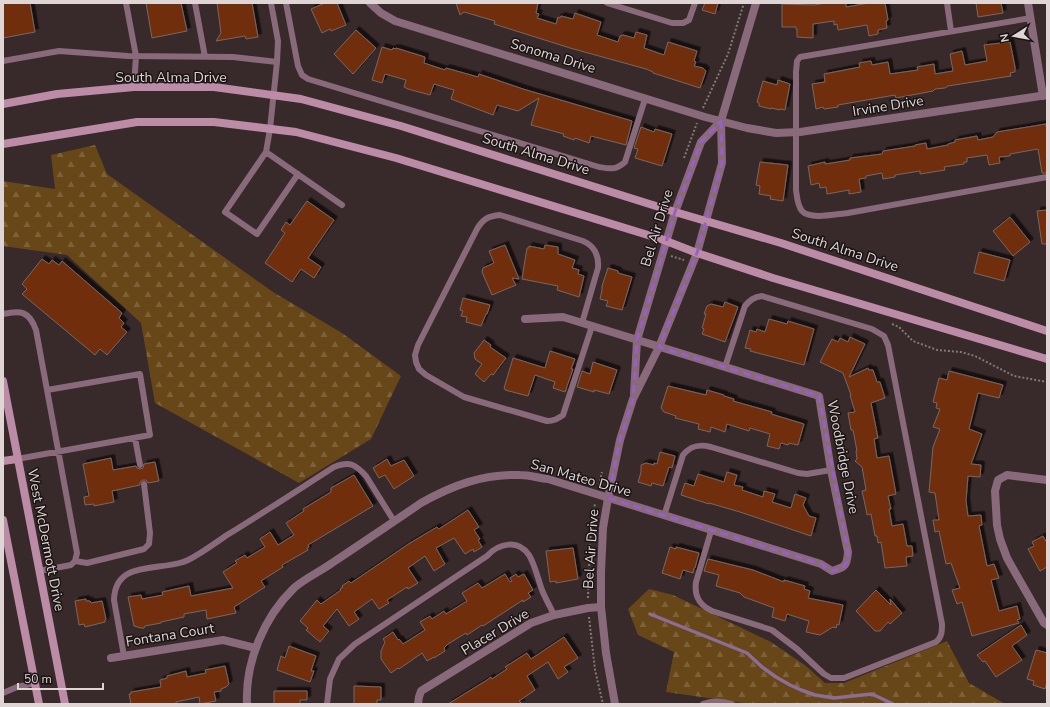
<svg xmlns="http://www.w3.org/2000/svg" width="1050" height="707" font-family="'Nunito Sans',sans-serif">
<defs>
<pattern id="forest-firs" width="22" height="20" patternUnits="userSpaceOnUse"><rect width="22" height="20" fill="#674718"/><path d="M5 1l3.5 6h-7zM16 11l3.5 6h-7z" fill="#7c6139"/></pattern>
<filter id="shadow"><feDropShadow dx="3.5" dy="-3.5" stdDeviation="0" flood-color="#0009"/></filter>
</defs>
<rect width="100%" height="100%" fill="#38292a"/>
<path fill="url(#forest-firs)" d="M95,145L107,174L273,292L342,333L401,376L371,439L299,483L155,403L141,323L67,255L3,246V181L55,189L51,155Z
M649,589L673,595L771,642L806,666L825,683H844L947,641L969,683L1005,704H750L666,692L674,652L638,635L628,609Z"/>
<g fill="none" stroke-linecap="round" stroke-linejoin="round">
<path stroke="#8c6d95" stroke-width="3.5" d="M650,614L747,653L762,667L776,677L790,685L801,690L815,695L834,698L872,694L893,704"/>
</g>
<path fill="#702f0e" stroke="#776761" filter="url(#shadow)" d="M3,3H30L35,32L3,38Z
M146,3H181L187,31L152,38Z
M217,3H252L258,37L246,39L245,36L216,41L221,33Z
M325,3H337L346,25L331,31L330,29L322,33L311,9Z
M456,3H538L536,13L539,14L537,18L556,24L558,17L560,18L561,16L573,19L575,13L601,22L597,35L618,42L620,36L623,35L634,38L636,32L647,35L644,48L664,55L668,42L697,51L694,61L696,62L694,66L703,68L706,71L700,88L653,73V72L646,69L570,48L494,24L495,21L464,12L460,15Z
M705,3H718L715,14L702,10Z
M825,3H846V7L869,3H885L888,20L886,21L887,28L878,30V34L869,36L867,25L838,30L837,24L834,25V21L813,24V38L797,37V29H796V27H782V4L815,5Z
M976,3H1001L1003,13L978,17Z
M356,30L376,48L353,74L334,54Z
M1010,42L1015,67V72L1010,73L1011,76L948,86L945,88L935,89L933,91L896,98L895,95L838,105V107L824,109L823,107L816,109L812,84L825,82L824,74L860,67L859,63L871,61L872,65L888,62L890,74L918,70L917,67L934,64L935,74L953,71L950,54L962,51L965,65L987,61L984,45Z
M382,47L392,50L393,48L396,49V48L425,57L424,63L445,70L446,68L478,77L479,74L523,89L632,121L626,145L591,136L589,143L575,138L574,140L563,136L564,134L531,125L539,98L518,111L497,105L493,115L451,99L454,90L434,84L430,95L408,89L404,87L406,80L385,74L382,83L372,80Z
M778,80L790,84L785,110L780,109V110L771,108V109L759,106V103L757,102L763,81L777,85Z
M1046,124L1047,133V173H1042L1038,149L1010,154V156L999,157L1000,163L989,165L987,155L967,158V162H964V164L944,167L945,170L920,174V171L895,175V177L883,179L882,173L866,176V178L859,179L861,192L849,194V190L827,194L826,187L820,188L819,183L811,185L808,166L825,162V164L832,163L850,160V158L882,154L883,151L915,146V145L926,143L927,149L948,145V144L955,142V140L977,136L978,140L993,137L997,132Z
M641,127L654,132L655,129L672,134L662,166L635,158L638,149L634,148Z
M760,162L788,165L783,201L770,199L771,196L759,194L760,186L756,185Z
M307,201L334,220L308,258L321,267L314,278L301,269L292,282L265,263L285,233L281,230L286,222L290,225Z
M1047,210V244H1042L1037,211Z
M1010,217L1030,242L1013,256L993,231Z
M505,245L519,279L512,278L516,285L492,295L482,272L483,268L494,263L489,251Z
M545,245L558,247V254L575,260L572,268L579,270L578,274L584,276L579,297L557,290L558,286L522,279L527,248H529V246L544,249Z
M979,252L1010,260L1004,281L974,273Z
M42,259L49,264L52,260L59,265L62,261L122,313L119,318L124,323L121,327L127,332L107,355L100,349L95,355L22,294L27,289L22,284Z
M608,268L618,271V273L632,277L622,310L606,306L608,301L600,299L602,290V286Z
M463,298L490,305L487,314H486L481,326L466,322L467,317L461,316L463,311L460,310Z
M725,302L738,307L725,342L702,334L704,329L702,328L706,314H704L707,306L711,304L723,307Z
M769,319L787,324L788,321L814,329L804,365L750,351L751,349L745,348L750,330L756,332L757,329L765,332Z
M850,337L865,344L849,377L868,368L869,370H873L877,382H880L885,398L871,403L878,438L874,439L877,458L889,456L896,494L888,496L891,509H889L892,526L903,524L907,546H912L913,556L906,557L907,566L885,568L881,542L878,543L877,536H875L871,514L867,515L866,509L862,491L866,490L862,467L855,461L857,459L856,451H857L853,430H851L848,413L855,412L850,395H851L843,373L820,362L832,339L838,342L840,338L848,342Z
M484,340L491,345L490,347L506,358L493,375L491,374L484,382L475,374L482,364L475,359L474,353Z
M550,351L575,359L571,369H573L565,392L553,388L555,382L535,375L528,396L505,390V389L504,388L513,358L545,368Z
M593,362L617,370L609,394L594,390V392L577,387L582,371L590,374Z
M949,371L1003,385L999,398L978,393L969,429L982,434L971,464L981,465L980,477L968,476L966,501L968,516L981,515L982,525L979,526L987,566L994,564L999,578L991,580L999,611L1017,606L1020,619L1017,620L1019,623L972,636L962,602L957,604L952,590L960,588L951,563L946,564L939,531L935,532L933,520H939L935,493L929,492L933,447L940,429L933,427L940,409L936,408L937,403L933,402L939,378L947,380Z
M668,386L706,395L707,390L724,395V396L734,399L733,401L772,412L771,414L804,424L798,445L789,443L788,445L781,443L779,449L767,446L770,434L750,428L749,431L727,424L725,432L711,427L710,432L698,429L699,424L675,418L676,416L664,412L661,408Z
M660,452L675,456L672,468L669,467L663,486L652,483L651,486L638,482L641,472V465L646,463L654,465V463L657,464Z
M111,458L113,470L136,466L137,468L140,469L143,468L144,464L155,462L159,481L148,483L146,480H143L140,482V485L112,491L114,502L94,506V504L85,505L84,497L89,496L83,464Z
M387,459L391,466L404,460L414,476L394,489L385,475L379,478L373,468Z
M727,472L737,475L734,485L743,487L742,490L763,497L764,491L775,494L772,502L791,508L795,494L806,498L803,505L809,516L816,518L811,536L740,512L709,503V504L681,495L685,483L694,486L698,474L724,482Z
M354,475L373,506L308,545L309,547L307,548L308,550L282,565L283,567L261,581L265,587L234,607L236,613L207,619L206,610L184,614V617L161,622V623L145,626L144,628H141L134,626L128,597L141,595L142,599L163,595L162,592L189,586L191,596L233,588L223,572L237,563L235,561L245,555L247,558L265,547L260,539L270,532L278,545L294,535L286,523L304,511L303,509L331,492V488Z
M468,510L479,527L474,530L480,539L478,540L482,547L474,552L473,549L465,554L454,538L436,548L445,564L434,571L425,556L408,568L418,583L408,589L407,587L387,600L389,603L379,609L372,599L354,612L359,619L349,626L337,609L323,626L329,631L320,642L306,630L308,628L300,621L317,600L321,604L341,590L340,589L343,587L342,586L349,581L351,583L410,543L437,527L439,529Z
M1043,536L1047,543V567L1040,571L1028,549L1034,546L1032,542Z
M670,547L676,549V547L699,553L695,568H694L693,573L683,570L680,579L662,573Z
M573,548L578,579L556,583V581L550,582L546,551Z
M708,559L753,570L784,582V580L805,586L804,589L810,591L808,598L843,605L839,625L837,624L836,628L833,627L820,635L806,632L809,621L787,614L785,621L772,617L774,608L744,597L740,593L716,586L719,575L704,571Z
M505,574L510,582L512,581L510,578L516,574L518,577L524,574L533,590L528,593L531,597L523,602V600L483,626L482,625L467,635L466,633L448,644L444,648L445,651L434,658V657L427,661L422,653L399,669L398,668L391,673L381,659V651L385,642L383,639L393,632L398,640L399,639L403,644L425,630L420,622L430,616L432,619L444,611L446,614L467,601L462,593L478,583L482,588Z
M876,590L891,605L890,599L902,613L890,624L888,622L880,631H875L856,611Z
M86,599V601H90L91,603L102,601L106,619L105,620V622L85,627L84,624L79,625L75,601Z
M1021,625L1027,635L1012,646L1022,660L996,677L985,661L983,662L977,655Z
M564,637L578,658L564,667L568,672L558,679L548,662L527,676L535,690L519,701L522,704H448L487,680L491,677L492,679L507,669L505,667L527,653L531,659Z
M289,646L316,656L311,671H314L310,682L277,670L281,656L285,658Z
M1036,650L1047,653V682L1045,689L1033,685L1034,681L1027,679Z
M225,666L229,684L226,687L221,689V691L214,692L216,701L200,704L199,697L176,702V704H131L129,694H131V692L161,687L160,680L167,678V676L186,671L187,677L206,673L205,670Z
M354,686L381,687V700H377V704H354Z
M274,691H307V700H300V704H274Z"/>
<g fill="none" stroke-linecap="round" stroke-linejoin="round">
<path stroke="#847878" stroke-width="2" stroke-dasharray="2 2" stroke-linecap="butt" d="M703,108L728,54L744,3
M684,158L697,123
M671,256L684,260
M892,324L899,327L913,341L937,350L961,352L975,356L1014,376L1047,382
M599,485L602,472
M588,598L590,541L595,503
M589,617L595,670L603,704"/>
<path stroke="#886a7a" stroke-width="6" d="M126,3L136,56L134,87
M195,3L205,57
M271,3L278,41L277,62L270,129L266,152L225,212L257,234L298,174
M286,3L298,66L302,75L308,79L599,167C611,169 616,170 625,162L645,99
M607,3L672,23H683L689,20L695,3
M947,3L951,31
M1031,18L800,57L797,61L796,72V190C797,196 797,205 802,211C810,220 836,214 848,213L1047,177
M3,61L59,51L128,56L233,57L277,62
M266,152L342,205
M3,314C21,310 29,311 36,330L77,553L75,561L71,565L39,571
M582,323L598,268C599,255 595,246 583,241L500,215C488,216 483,219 477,229L418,345L415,355L416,362L419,369L426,375L464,397L547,421C554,421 557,419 563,415L592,326
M135,438L140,465
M17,459L150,435L140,374L47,390
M664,516L683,455C691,445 700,444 711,447L798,473L807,474L831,470
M711,531L696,582C694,596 699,605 712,611L772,630L797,649L824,674L831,678H844L936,642C942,637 942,631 942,624L888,345L884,336L872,329L762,296C754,297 750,300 745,306L725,367
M75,561L87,563L144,549L149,544L150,533L144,484
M124,656L114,600C115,561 156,571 183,562C194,559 215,543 227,535C263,513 298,490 334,467C350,461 355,464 366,476L394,521
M3,693L17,687L35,683
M327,704L330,679L339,659L355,644L487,556C499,543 518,539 529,555C535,565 538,579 542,590C545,598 550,606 554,615
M703,704C713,700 722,701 732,704"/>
<path stroke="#886a7a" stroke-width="8" d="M370,3L381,13L395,21L705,117L747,128L776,133L800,132L1047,95
M1028,3L1043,96
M1047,480L1007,475L998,480L995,491L997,525L1000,539L1007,558L1016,574L1044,623L1047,625
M111,658L223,640L256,648
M247,704C245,662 264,617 294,588C304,579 321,571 332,563C362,543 392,523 421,503C453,485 483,474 520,475C529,475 539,478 548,479L821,564L832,571C846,567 847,565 848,552L831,470L819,396L563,317L525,319
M418,704L419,697L421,691L531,623L554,615L588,608L601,607"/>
<path stroke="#886a7a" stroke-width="8" d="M634,394L637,340L675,212L701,142L721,121
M615,704L606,653L601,607V572L603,528L608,498L620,440L633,399L659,347L697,253L722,163L721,121L756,3"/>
<path stroke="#bc8ba6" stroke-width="8" d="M3,104L57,94L134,87H214L301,99L401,126L675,212L781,243L1047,331
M3,144L137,122H214L296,132L396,158L661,239L697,253L773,278L1047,359
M3,381L65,704
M3,461L17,459
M3,520L39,704"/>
</g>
<path fill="none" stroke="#995fc6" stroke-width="3" stroke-dasharray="8 5" stroke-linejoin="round" d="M721,121L722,163L697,253L659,347L819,396L848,552L847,562L843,568L832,571L821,564L608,498L620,440L633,399L637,340L675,212L701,142Z"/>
<g text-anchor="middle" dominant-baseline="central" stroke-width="3" stroke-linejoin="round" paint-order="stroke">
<g font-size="14" fill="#dfd5d5" stroke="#1b1414">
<text transform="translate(553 56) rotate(17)">Sonoma Drive</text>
<text x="171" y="77">South Alma Drive</text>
<text transform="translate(888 106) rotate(-9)">Irvine Drive</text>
<text transform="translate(536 154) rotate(17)">South Alma Drive</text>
<text transform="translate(657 228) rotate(-73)">Bel Air Drive</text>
<text transform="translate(845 250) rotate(18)">South Alma Drive</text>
<text transform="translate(843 457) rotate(79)">Woodbridge Drive</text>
<text transform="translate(581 478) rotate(16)">San Mateo Drive</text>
<text transform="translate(46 540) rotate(79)">West McDermott Drive</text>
<text transform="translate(591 549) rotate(-86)">Bel Air Drive</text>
<text transform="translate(495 632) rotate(-31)">Placer Drive</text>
<text transform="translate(170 635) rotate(-9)">Fontana Court</text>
</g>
</g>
<rect width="1050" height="707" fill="none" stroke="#dfd5d5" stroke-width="8"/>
<g transform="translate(1014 36) rotate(259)" stroke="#1b1414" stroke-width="3" paint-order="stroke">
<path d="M0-3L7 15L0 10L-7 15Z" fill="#dfd5d5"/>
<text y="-6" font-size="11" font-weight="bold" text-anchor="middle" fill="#dfd5d5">N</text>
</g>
<path d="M18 683v6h85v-6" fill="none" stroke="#dfd5d5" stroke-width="2"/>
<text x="24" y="683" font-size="12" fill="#dfd5d5" stroke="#1b1414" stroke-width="3" paint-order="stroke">50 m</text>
</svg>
